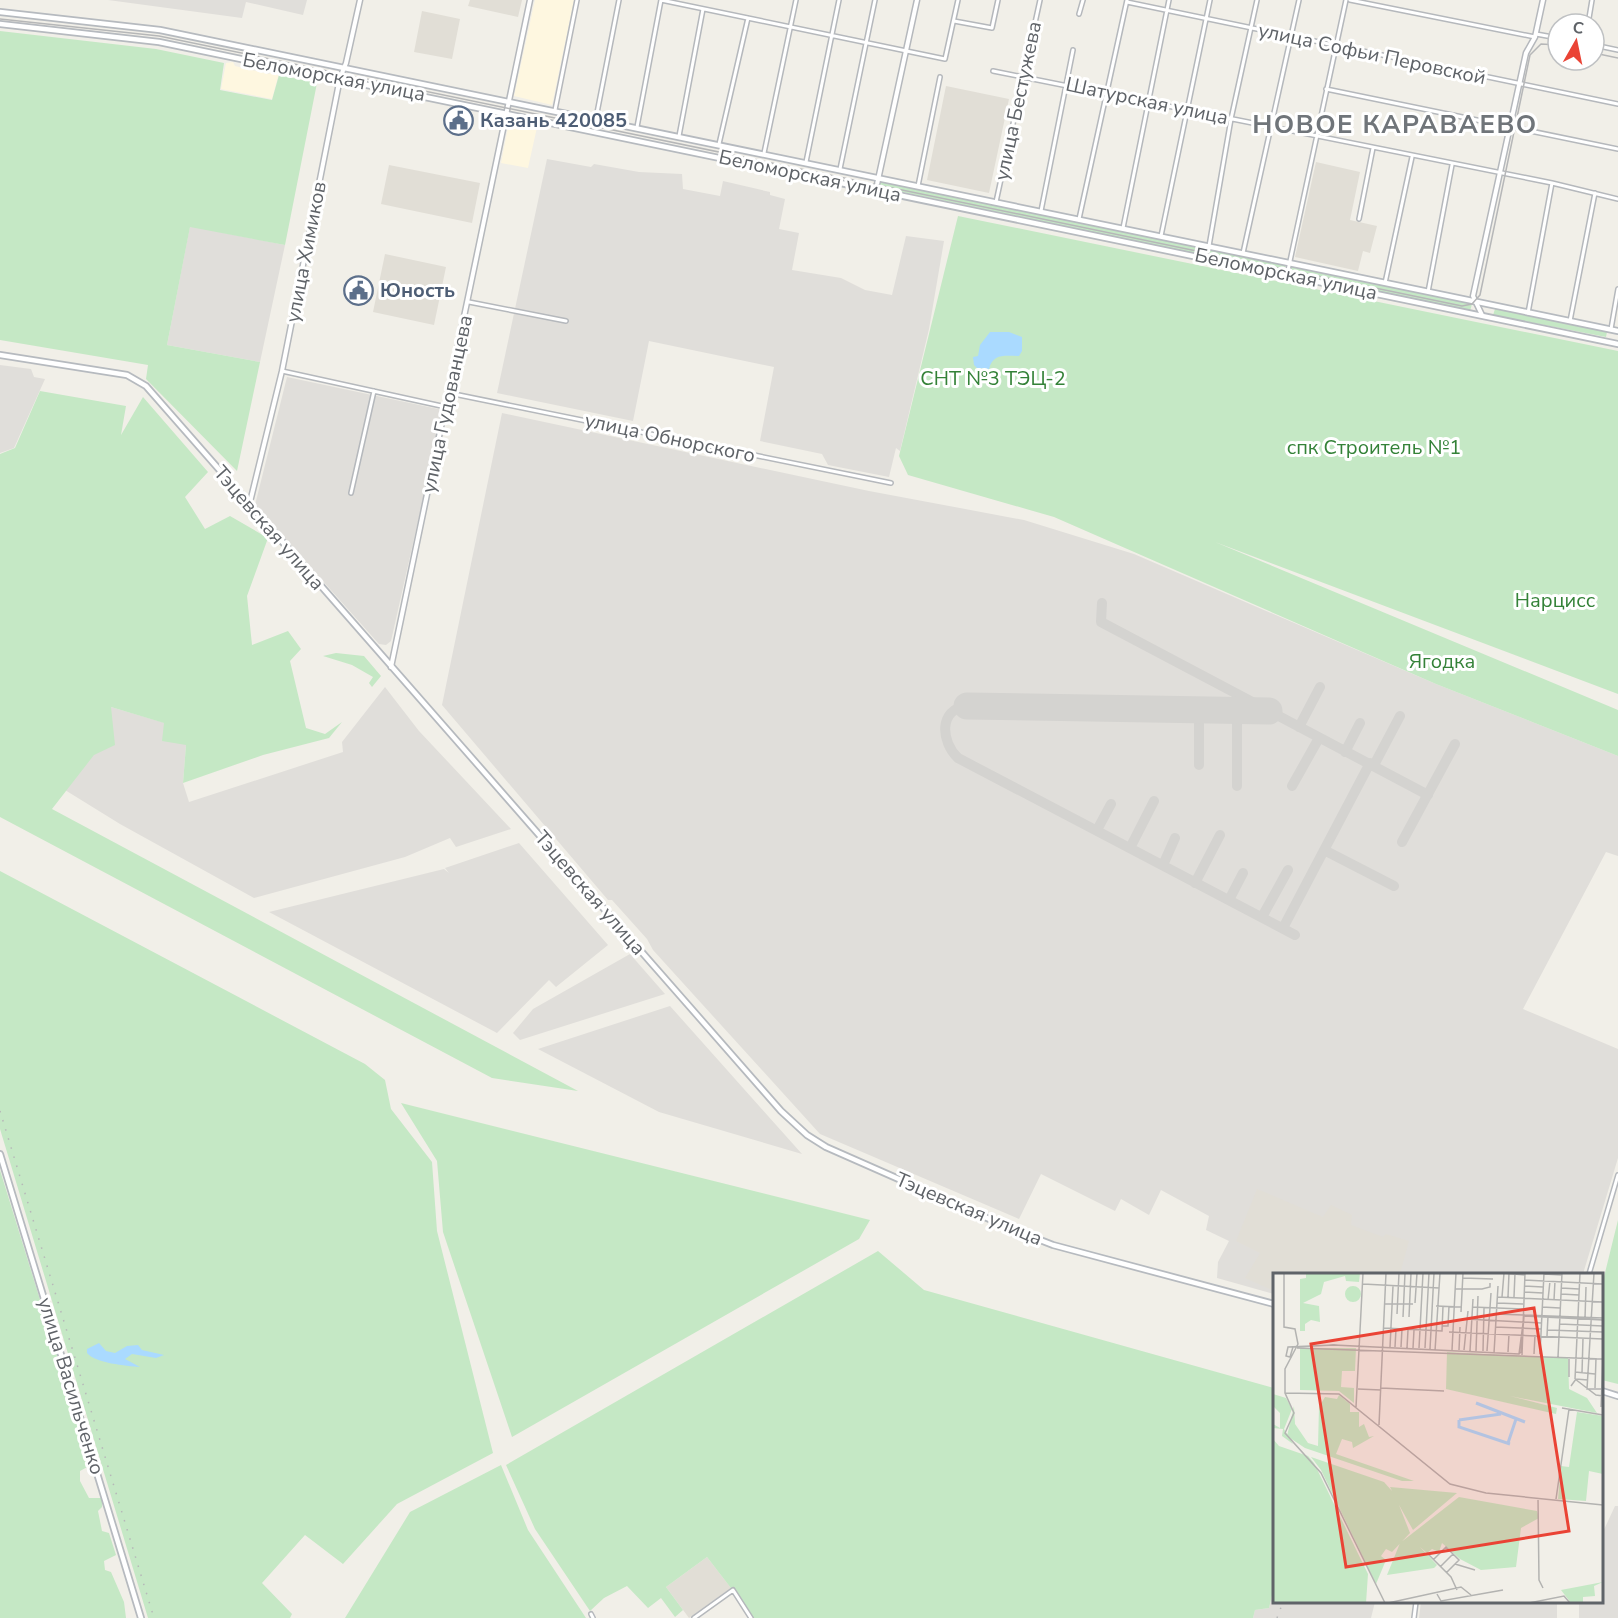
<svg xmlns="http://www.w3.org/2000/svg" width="1618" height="1618" font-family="'Nunito Sans',sans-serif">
<rect width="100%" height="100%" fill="#f1efe8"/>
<path fill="#fef7e0" d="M535,0H574L552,105L514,96Z
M233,62L235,66L269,74L273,70L279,73L272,99L221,89L226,63Z
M510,117L538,123L528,168L501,163Z"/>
<path fill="#e0deda" d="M108,0H307L303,15L246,2L242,18Z
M547,159L591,167L594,164L639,172L682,174L683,189L720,196L723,181L770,192V195L785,199L779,229L799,233L792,270L841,278L865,290L892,295L906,236L944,241L929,329L900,451L896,448L889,477L828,465L822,454L760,441L774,367L649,341L633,421L497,393Z
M190,226L285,245L260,362L167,345Z
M0,365L31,369L34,377L45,379L14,448L0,453Z
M287,377L443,410L391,641L386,645L379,644L255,505Z
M502,413L869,491L1024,520L1134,554L1436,684L1618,756V856L1606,852L1523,1009L1618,1049V1158L1583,1274H1274V1294L1217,1278L1218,1262L1229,1241L1206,1230L1209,1216L1161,1190L1149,1215L1121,1199L1115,1211L1041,1174L1019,1219L820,1134L653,950L647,939L612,900H608L442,705Z
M385,687L419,731L511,829L456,847L450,838L405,857L254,898L120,824L65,790L94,754L111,707L165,723L186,745L183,783L189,802L343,752L342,742Z
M519,843L608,945L556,987L549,980L497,1033L269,912L444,869L449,873L445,868Z
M630,954L665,994L520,1040L513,1033L533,1009Z
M670,1006L802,1154L659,1112L538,1049Z
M1615,1506H1618V1618H1579V1602H1602V1534Z
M1274,1587V1602H1375L1371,1618H1253L1255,1610L1269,1608Z
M1421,1602H1557V1618H1419Z"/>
<path fill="#e1ded6" d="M470,0H522L518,17L468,6Z
M422,11L460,19L452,59L414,52Z
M946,86L1009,99L989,193L927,180Z
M1316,162L1360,172L1350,220L1377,226L1370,253L1363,251L1358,271L1295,257Z
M389,165L480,183L472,223L381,204Z
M385,254L446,267L434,325L373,312Z
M1257,1189L1323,1217L1331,1205L1352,1215L1351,1225L1383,1237L1386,1234L1409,1241L1400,1274H1274V1291L1245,1278L1260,1253L1236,1241Z
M707,1557L731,1588L689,1618L666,1587Z"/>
<path fill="#c5e8c5" d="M0,31L156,49L224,63L220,90L272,100L279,75L317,83L285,245L190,227L167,345L260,362L237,471L146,379L148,365L0,340Z
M880,179L1286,264L1284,272L879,187Z
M958,216L1618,351V694L1215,542L1618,710V756L1436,684L1054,517L908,475L899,456Z
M1290,265L1472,304L1470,311L1289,273Z
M1495,309L1607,332L1606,337L1493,315Z
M40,391L126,406L121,435L143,397L208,472L185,497L205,529L230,516L268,538L247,596L252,645L288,631L301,649L290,661L306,728L325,734L342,722L329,738L263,755L183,783L186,745L162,741L164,723L111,707L115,745L94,755L52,809L578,1091L492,1078L0,817V454L15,448Z
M336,653L364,656L381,676L372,687L369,683L373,677L352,665L323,656Z
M0,871L365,1064L385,1080L391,1109L432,1162L437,1231L493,1453L397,1504L343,1564L305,1535L262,1583L292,1614L290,1618H148L0,1129Z
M401,1103L870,1220L859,1239L512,1437L443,1232L437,1161Z
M0,1170L91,1465L80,1471V1481L89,1498H102V1507L98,1511L102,1531L109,1533L116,1555L104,1561L105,1570L111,1572L124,1602L126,1618H0Z
M1618,1220V1384L1602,1380V1285Z
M878,1251L924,1290L1274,1388V1587L1269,1608L1255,1610L1253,1618H754L707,1557L666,1587L683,1610L675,1617L661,1598L648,1608L627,1586L604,1598L590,1611L535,1529L506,1465Z
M501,1465L528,1530L586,1618H345L410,1512Z"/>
<path fill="#aadaff" d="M990,332H1009L1022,337V351L1019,356C1005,356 993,353 989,369L977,368L974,365L973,357L978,356L980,345Z
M99,1343L106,1351L115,1353L127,1346L138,1345L142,1350L164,1355L156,1358L132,1354L125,1359L140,1367C126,1366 95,1363 87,1353V1349Z"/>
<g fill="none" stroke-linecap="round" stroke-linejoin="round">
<path stroke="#d4d3d0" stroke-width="10" d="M1102,603L1101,622L1428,795
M967,706C938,709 941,742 958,758L1295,935
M1237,711V786
M1299,727L1320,687
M1345,752L1360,723
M1199,765V710
M1374,765L1400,716
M1292,786L1319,738
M1097,830L1111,804
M1402,842L1455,744
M1130,848L1154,801
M1324,850L1394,886
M1163,865L1175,838
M1195,883L1220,835
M1229,900L1243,873
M1262,917L1288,870
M1283,928L1370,763"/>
<path stroke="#d4d3d0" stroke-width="27" d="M967,706L1269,711"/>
<defs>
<path id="minor" d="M661,0L945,59L958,0
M1350,0L1535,37
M1127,2L1618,104
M1079,14L1083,0
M954,21L992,28L998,0
M1588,24L1592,0
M1536,34L1558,38
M1594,45L1618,50
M993,71L1552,183L1618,199
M1326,89L1618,149
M555,110L577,0
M596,118L619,0
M637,127L661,0
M679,136L703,9
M719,144L748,18
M764,153L796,0
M806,162L839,0
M840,169L875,0
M918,186L940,77
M996,202L1040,0
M1041,211L1073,50
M1079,219L1127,0
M1359,219L1373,148
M1123,228L1169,0
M1161,236L1210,0
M1209,246L1231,119L1257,0
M1243,253L1299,0
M1287,275L1346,0
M1385,283L1412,157
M1428,292L1452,165
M469,302L566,321
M1528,313L1552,183
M1570,321L1595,193
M1611,329L1618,289
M282,371L446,407
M449,393L891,483
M351,493L374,391
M1589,1274L1618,1175
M591,1614L593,1618
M694,1618L733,1590L751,1618
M1414,1618L1416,1602"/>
<path id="tertiary" d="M876,189L917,0
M1482,315L1473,296L1526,53L1535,37L1543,0
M247,502L251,498L282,371L340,78L346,63L360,0
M391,667L530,0"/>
<path id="secondary" d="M0,12L160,30L1618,331
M0,24L159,42L1618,344
M0,355L127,375L146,386L781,1111L807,1135L826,1147L1012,1229L1053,1245L1274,1304
M0,1154L141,1618
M1602,1391L1618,1396"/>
</defs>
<use href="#minor" stroke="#b5b8bc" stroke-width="6"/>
<use href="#tertiary" stroke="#b5b8bc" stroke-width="7"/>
<use href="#secondary" stroke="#b6babf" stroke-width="8"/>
<use href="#minor" stroke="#fff" stroke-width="3"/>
<use href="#tertiary" stroke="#fff" stroke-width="4"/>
<use href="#secondary" stroke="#fff" stroke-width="4.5"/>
<path stroke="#b6b7b8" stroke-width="1.5" d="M0,19L159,36L1462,306L1472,304L1480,295L1530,55L1541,44L1558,45
M1594,53L1618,58"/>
<path stroke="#b6b7b8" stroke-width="1.5" stroke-dasharray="1.5 8" stroke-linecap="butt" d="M0,1111L154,1618
M1277,1618L1283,1602"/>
</g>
<defs>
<symbol id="civic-ring" viewBox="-11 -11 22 22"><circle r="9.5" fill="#fff" stroke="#5c6f8a" stroke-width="1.5"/><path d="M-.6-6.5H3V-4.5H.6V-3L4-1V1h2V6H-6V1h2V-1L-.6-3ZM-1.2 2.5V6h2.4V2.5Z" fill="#5c6f8a"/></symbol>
</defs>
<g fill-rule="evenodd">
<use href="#civic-ring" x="442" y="104" width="33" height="33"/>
<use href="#civic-ring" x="342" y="274" width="33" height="33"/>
</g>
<g text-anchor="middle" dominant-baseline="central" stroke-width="6" stroke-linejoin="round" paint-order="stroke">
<g font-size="20" fill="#5f6368" stroke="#fff">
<text transform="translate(1372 54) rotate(12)">улица Софьи Перовской</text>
<text transform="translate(334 77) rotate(11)">Беломорская улица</text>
<text transform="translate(1018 101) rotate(-78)">улица Бестужева</text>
<text transform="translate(1147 101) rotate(12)">Шатурская улица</text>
<text transform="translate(810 176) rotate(12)">Беломорская улица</text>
<text transform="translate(306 252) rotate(-79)">улица Химиков</text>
<text transform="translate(1286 274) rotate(12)">Беломорская улица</text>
<text transform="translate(447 404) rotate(-78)">улица Гудованцева</text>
<text transform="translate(670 438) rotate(12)">улица Обнорского</text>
<text transform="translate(269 528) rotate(49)">Тэцевская улица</text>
<text transform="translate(590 893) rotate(49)">Тэцевская улица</text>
<text transform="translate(969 1209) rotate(23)">Тэцевская улица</text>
<text transform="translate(71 1386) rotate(73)">улица Васильченко</text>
</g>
<g font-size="20" font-weight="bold" fill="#4e5e75" stroke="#fff" text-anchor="start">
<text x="480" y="120">Казань 420085</text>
<text x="380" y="290">Юность</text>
</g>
<g font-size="20" fill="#348238" stroke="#fff">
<text x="993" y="378">СНТ №3 ТЭЦ-2</text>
<text x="1374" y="447">спк Строитель №1</text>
<text x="1555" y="600">Нарцисс</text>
<text x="1442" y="661">Ягодка</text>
</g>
<g font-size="26" font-weight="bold" letter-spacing="1.5" fill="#70757a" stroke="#fff">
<text x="1395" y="124">НОВОЕ КАРАВАЕВО</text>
</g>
</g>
<g transform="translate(1273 1273)">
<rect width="330" height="330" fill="#f1efe8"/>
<path d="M33,0H87L86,9L73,8L72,3L51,9L48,21L30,30L46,33L47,49L38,47L32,51V58H27V6L33,5ZM72 21a8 8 0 1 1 16 0a8 8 0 1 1-16 0ZM27,75H83L82,98H69L68,114L81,115V130L66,118L27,117ZM174,79L295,85L296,116L314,125L324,140L237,123L284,135L283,141L173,116ZM0,121L13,125L19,136L11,156L20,171L9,163L10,156L0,155V151L7,155V140L0,133ZM66,122L77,131V139H86V154L91,151L96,164L101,163L80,175L79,169L69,166L63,181L141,208H129L32,175L14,163L21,133L22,151L35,170L45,173L46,134L52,124L64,126ZM304,139L330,143V201L316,198L313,228L285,226L288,193L296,194ZM0,166L6,173L35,183L41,190L95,301L93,330H0ZM38,184L111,209L119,218L117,214L184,220L140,257L126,232L137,260L119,279L113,276L108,283L113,287L103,311L48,197ZM186,224L264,238L266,245L248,255L243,294L208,297L187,286L169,270L166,279L159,276L154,280L147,274L164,292L161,295L114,302L127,270ZM330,309L321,313L322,323L310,324V330H298L288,317Z" fill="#c5e8c5"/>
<path fill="none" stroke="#aadaff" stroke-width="3" d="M203,130L252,149M186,147V154L237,171M186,147L228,141M235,170L243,146"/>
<path fill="none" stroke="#b3b3b1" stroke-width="1.5" d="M11,0V54L22,56L25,71L12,96V120L21,140L12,160L48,200L112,330M230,0L252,2M321,0L314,116H330M271,1L289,2M190,5L220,6M251,7L330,11M90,11L166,15M251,13L270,14M288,15L306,16M182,16H209L217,14V10M251,19L270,20M288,21L306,22M224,24L330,29M229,24L231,0M235,24L236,0M241,24L242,0M275,27L277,8M281,27L282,8M142,30L144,0M224,30L250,31M112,31H140M163,33L188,34M199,34L250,36M269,34L287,35M188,39L190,0M124,41L126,0M223,41L250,42M250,42L330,45M251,43L248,79L246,81L60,72L20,74L17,84L13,83L15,74L61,72L246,81L251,43H252L288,44L330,47ZM130,44L132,0M136,44L138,0M312,45L313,14M193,46L268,50M287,51L330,53M169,53H175L176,33M222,54L268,56M111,55L169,58L170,33M275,57L330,59M176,59L330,66M274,63L275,43M117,74L120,13M122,74L123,56M128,74L129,56M24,75L330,86M134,75L135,57M140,75L141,57M146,75L150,0M152,75L156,0M157,76L161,0M179,77L183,0M186,77L187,54M191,77L195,38M162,78L167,0M197,78L200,26M203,78L205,23M210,78L211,35M214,78L218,20M235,79L236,61M221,80L225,13M261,81L262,62M267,81L271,0M249,82L252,0M285,84L289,0M302,99L322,101M309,100L310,65M296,104V84M302,106L307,0M302,106L323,122L330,123M298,113L303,106L315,107M108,115L171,118M322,115L323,85M85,116L108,117M12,120L66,121L177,211L213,220L330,232M83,134L90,0M328,134L330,85M289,135L330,142M106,152L113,0M265,225L266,307L270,315M283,226L296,136M154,280L178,304L184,317M160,287L173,274L186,287L173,300M182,291L202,297M167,294L180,281M164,321L168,328L230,317M115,330L188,314L198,322M256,330L291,323L297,330"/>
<path fill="#ea4335" fill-opacity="0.15" stroke="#ea4335" stroke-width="3" d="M261,35L296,258L73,294L38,71Z"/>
<rect width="330" height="330" fill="none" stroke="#5f6368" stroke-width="3"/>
</g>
<g transform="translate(1576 42) rotate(9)"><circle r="28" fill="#ffffff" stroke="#bfc1c3" stroke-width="1.5"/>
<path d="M0-4.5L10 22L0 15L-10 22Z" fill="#ea4335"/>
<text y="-9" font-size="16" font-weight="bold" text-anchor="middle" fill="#5f6368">С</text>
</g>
</svg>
